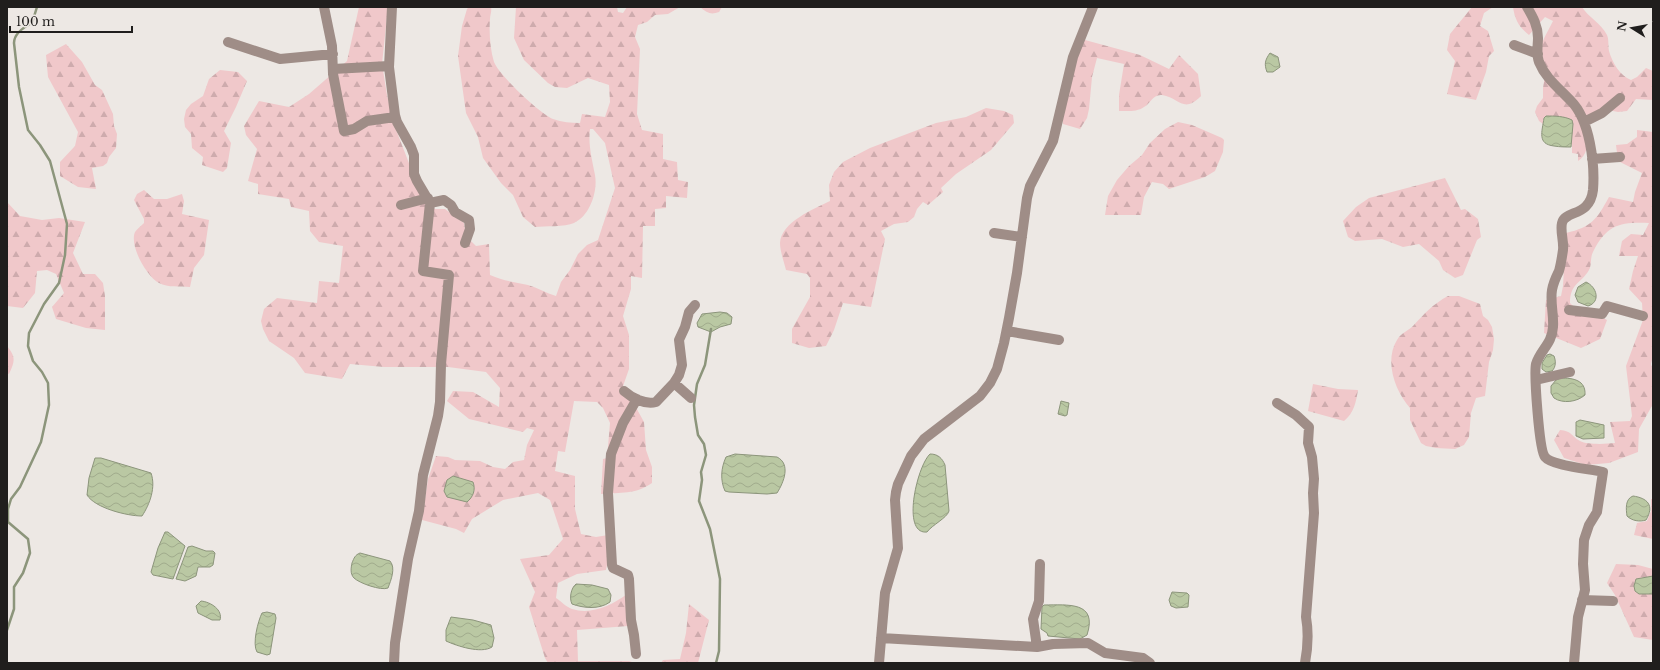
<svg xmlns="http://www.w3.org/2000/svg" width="1660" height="670" font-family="'Libre Baskerville',serif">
<defs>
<pattern id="forest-firs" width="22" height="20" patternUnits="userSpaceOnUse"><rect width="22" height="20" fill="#f0c8ca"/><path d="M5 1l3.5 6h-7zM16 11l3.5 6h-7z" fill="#ceabad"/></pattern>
<pattern id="water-waves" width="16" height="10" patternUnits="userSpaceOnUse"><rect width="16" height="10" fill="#bac8a3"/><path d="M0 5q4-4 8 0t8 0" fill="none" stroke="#a0ab8c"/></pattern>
</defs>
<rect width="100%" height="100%" fill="#ede8e4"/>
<path fill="url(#forest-firs)" d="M359,7H388L382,64L387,95L395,127L412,171L424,197L435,209H445L464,223L466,236L476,246L489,244L490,275C503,281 515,282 528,285C538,288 546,293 556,296L561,282L570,270L578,254L587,245L598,240L615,188L605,143L593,129H590C588,145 592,159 595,175C598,191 590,216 574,223C565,227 545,226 535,227L523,217L513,195L501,183L483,158L478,137L466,113L458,56L462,26L467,9L469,7H491C492,11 490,15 490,19C489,32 490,49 494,62C499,75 540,114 553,119C562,122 571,123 580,123L582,114L605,117L610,102L609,85L588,78L567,88L555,87L548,83L524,60L514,38L516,7H617L618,12L623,13L627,7H680L668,14L655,15L647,22L638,25L635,37L640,49L637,114L642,130L663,134V159L677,162L678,180L688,182L687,198L666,196V208L655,209V226H643L642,278L631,276V289L623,316L629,335V369L622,389L633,402L644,422L646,450L652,467V483C635,495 621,492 601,494L603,459L607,458L610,423L603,408L597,402L574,401L565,452L558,451L555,471L575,476V509L581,534L596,537L608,535L609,554L606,570L577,574L558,583L556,598C561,601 566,607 572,609C591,615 611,606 627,594L628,626L577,630L578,661H629L635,663H548L545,658L529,607L535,592L520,559L549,555L563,539L550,500L538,493L503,500L472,519L464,533L456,529L422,520L428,479L436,456L448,457L455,460L480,461L493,467L505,469L513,462L524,460L527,445L534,430L527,428L523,432L469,419L447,401L453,391L473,392L499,407L500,388L486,372L448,367H384L350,364L342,379L305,373L294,358L269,341L263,329L261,321L264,309L277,298L317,303L319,281L339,283L343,246L319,242L310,231L309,211L291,207L289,199L258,194V184L248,181L257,149L246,135L244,126L259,101L289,107L309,94L347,61Z
M700,7H722L719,12C711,15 707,13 700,7Z
M1472,7H1493L1484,13L1480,26L1488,31L1494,51L1489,56L1486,72L1476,100L1447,94L1455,61L1447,50L1450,34Z
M1513,7H1582C1588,17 1601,23 1607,35C1609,39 1608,46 1609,51C1612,62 1620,76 1631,80L1637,77L1646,68L1653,71V100L1636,99L1627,111L1618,112L1603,109L1588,118C1588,132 1591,153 1578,161V154L1572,153V144L1544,118L1543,124L1539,121L1535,112L1537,106L1543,98V88L1546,69C1534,49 1544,40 1553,21L1545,17L1529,35C1519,27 1515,20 1513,7Z
M1085,40L1140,55L1169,69L1179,55L1198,74L1201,96C1183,114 1180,98 1162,95C1153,94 1150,104 1144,107C1137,112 1128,111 1119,111V95L1124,64L1097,58L1092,77L1089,109L1087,118L1080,129L1063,124V117L1078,53Z
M66,44L82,62L95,85L102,90L113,114L114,126L117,134L116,148L109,157L107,163L103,166L92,168L96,189L78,187L60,176V162L75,146L78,132L48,77L46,55Z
M220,70L238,72L247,81L236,107L224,131L231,143L227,168L223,172L202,165L203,157L192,148L191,134L185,127L184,119L186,110L191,104L203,96L209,79Z
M986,108L1004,111L1013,115L1014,123L991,150L956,174L941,188L943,192L928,205L923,202L917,209L914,217L908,222L894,224L881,231L885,239L871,307L843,303L834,330L826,346L809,348L792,343V329L810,297V278L807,274L786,270C784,262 780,251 780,243C781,222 814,209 830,201L829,185L834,172L843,162L870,148L936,123L966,117Z
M1178,122L1192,125L1222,138L1224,140L1223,152L1215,171L1205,177L1169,189L1163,184L1152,182L1144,197L1141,215H1105L1108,196L1117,180L1129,166L1142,155L1150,143L1165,129Z
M1637,130L1653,132V357L1651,364L1653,370V404L1639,429L1638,452L1609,463L1586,465L1564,458L1554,440L1560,430C1572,431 1571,436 1580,441C1588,445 1606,444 1615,443L1610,422L1630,421L1632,416L1626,366L1643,320L1642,303L1629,289L1633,271L1638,256H1619L1622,241L1631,234L1643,235L1649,223C1621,222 1607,224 1593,252C1590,257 1592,265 1589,270C1581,284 1570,283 1570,303L1578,311L1600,316L1607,320L1600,339L1581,348L1544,333L1546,300L1561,296L1563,286L1566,233C1592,227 1597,219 1609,197L1633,202L1635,192L1642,173L1618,161L1616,145L1627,144L1637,137Z
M1445,178L1461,210L1465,209L1478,219L1481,237L1477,240L1463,275L1455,278L1443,270L1439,261L1419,244L1403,247L1382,239L1355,241L1348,237L1343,221L1356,207L1369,198Z
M144,190L154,199H167L182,194L184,201L182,214L209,220L204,255L194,268L190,287C180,286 168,288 159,283C147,277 129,246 135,232C137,229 141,226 144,223V219L134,200L137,194Z
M7,202L20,216L42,220L59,218L85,222L73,253L83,274H95L103,283L105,296V330L86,328L56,319L52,307L64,293L56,274L47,270L37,271L35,293L23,308L7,306Z
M1448,296H1459L1480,304L1483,316L1488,320L1492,327L1494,339L1493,350L1489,362L1485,396L1476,398L1471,413L1469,437L1464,445L1455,449L1436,448L1426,446L1421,443L1410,420V408C1395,391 1384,361 1397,340C1401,333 1408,331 1413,326C1424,314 1433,304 1448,296Z
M7,346C16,357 15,361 9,374L7,373Z
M1313,384L1338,389L1358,390C1356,402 1354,413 1344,421L1308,411Z
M1651,499H1653V539L1634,535L1637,523L1647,521L1651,511Z
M1616,564L1638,565L1653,569V640L1634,637L1615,595L1607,583Z
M689,604L709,620L698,663H661L663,660L680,659L686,633Z"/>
<path fill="url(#water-waves)" stroke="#8c957b" d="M1270,53L1278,57L1280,67L1273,72H1267C1264,64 1265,60 1270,53Z
M1546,116C1555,116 1564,116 1572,120L1573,124L1571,147C1566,147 1560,147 1554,146C1537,144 1542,132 1544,118Z
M1586,282C1597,287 1601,302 1588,306L1578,302L1575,295L1578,287Z
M720,312L727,313L732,317L731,324L720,327L711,332L698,327L697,323L702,314Z
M1550,354L1554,356C1556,361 1556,367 1552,371L1546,372L1542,369V363L1547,355Z
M1561,378C1573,378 1586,380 1585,395C1577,402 1563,404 1554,398L1551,393V386L1556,380Z
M1061,401L1069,403L1067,415L1065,416L1058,414Z
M1580,420L1604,425V438L1583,439L1576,436V422Z
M735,454L777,457C791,464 784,482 777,493L767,494L729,492L725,491C720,480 721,468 726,457Z
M930,454C938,454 942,458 945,465L949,511C947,518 932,525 927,532C901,535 917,466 930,454Z
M95,458H101L151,473C156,487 150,504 142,516C127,516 95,508 87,495L89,478Z
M453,476L473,482C476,490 473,497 467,502L447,497L444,491L447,480Z
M1633,496C1647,498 1655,505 1646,520C1640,522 1632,521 1627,516C1626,509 1625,499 1633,496Z
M165,532H168L185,546L173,579L153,575L151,572L158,548Z
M192,546L206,551H213L215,553L213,565L210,567H198L196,576L185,581L176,579L188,547Z
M360,553L390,561C396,568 391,580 388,588C381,591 359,583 354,578C350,574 351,568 352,563C354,558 355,555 360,553Z
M1653,576V594H1639L1635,591L1634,586L1636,579Z
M576,584L592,585L608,589L611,595L610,602C599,610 583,608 572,604C569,598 571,588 576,584Z
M1172,592L1187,593L1189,595L1188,607L1176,608L1171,606L1169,600Z
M201,601C211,602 223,610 220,620H212L198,613L196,606Z
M1044,605C1068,605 1098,601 1087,635L1080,639L1048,636L1047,633L1041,629L1042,607Z
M267,612L275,614L276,618L270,654L267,655L257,652C252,644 258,621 262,613Z
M451,617L473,620L491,625L494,638L492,647C481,654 457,646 446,641V630Z"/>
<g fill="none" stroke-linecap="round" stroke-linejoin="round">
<path stroke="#8c957b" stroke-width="2.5" d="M711,329L705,365L697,384L694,405L695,417L698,435L704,444L706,455L701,472L702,480L699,501L710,529L720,579L719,651L716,663
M7,630L14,609V587L23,573L30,553L28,539L8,522V509L11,499L20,487L41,442L49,405L48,383L42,372L33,361L28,346L29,333L44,304L59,283L65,255L67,224L50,161L40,145L28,130L19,87L14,43C14,33 24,27 32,23L37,7"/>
<path stroke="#9f8d87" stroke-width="10" d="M324,7L332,46L333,74L344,131L354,129L367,121L395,117
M392,7L389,67L395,115L397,122L411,147L414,155V174L417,181L430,203L423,271L449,275L441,364L440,402L438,416L423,475L419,511L408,559L395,643L394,663
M1527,7C1533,17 1538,26 1538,38C1538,45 1536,54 1539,62C1546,79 1559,88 1571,101C1590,120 1595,164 1593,190C1590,217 1565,210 1562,223C1560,231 1564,241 1563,250C1562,257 1561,264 1559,271C1556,277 1553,284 1552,290C1550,302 1554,315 1553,327C1552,344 1541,349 1536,364C1534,374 1539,450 1545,457C1552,466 1591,469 1603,472L1597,512L1589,525L1584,540L1583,564L1585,590L1578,617L1574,663
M228,42L280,59L333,54
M1514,45L1538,54
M333,69L389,66
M1584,122L1602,113L1620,98
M1592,159L1620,157
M430,203L444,200L451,205L455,212L469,220L470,229L465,243
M401,205L428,198
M994,233L1022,237
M1569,310L1602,314L1607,306L1643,316
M1007,331L1059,340
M1536,380L1570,372
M674,383L691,398
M624,391C632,398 645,405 656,402L674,383L679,375L682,365L679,340L685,327L689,312L695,305
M1277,403L1296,415L1309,427L1308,443L1312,457L1314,479L1313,493L1314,513L1306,617C1309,634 1308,647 1305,663
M1582,600L1613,601
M881,638L1037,647L1053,644L1088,643L1105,653L1143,658L1150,663
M1037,647L1033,619L1039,601L1040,564
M636,654L634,635L631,620L629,579L628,575L613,568L612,565L608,493L611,454L623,423L637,399
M879,663L885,593L898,548L895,500L896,492L898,484L911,456L924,439L980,396L990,383L997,369L1004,343L1009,318L1017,273L1027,198L1030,186L1053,141L1073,57L1093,7"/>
</g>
<rect width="1660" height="670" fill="none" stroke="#201e1d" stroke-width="16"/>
<g transform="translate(1632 28) rotate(281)" stroke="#ede8e4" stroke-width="3" paint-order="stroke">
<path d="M0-3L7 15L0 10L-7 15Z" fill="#201e1d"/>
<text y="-6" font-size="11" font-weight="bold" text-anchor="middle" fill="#201e1d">N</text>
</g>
<path d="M10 26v6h122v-6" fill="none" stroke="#201e1d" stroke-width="2"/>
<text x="16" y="26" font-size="12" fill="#201e1d" stroke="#ede8e4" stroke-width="3" paint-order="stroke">100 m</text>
</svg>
